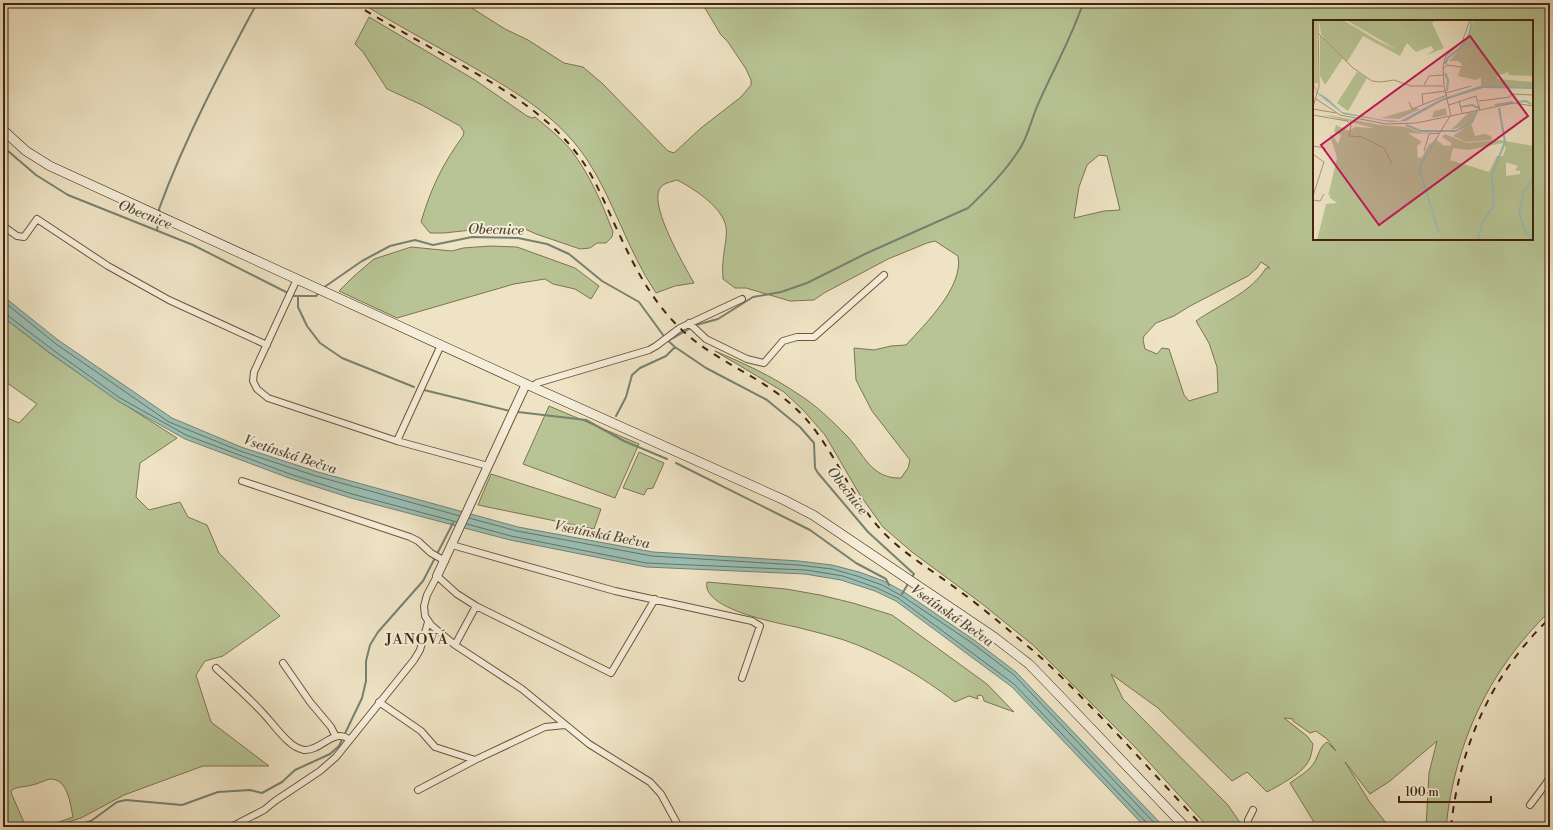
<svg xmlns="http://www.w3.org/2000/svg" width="1553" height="830" font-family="'Libre Bodoni',serif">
<rect width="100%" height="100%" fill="#eee3c4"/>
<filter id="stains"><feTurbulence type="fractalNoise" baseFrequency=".005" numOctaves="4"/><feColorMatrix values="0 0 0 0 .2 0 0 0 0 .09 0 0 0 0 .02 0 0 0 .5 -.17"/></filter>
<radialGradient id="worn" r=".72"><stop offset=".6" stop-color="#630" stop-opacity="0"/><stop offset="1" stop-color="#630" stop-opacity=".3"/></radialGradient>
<path fill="#b8c495" stroke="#7e7450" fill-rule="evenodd" d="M361,3H425L441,5L460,3L467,5L505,29L528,40L564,63L583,67L603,84L668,151L674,153L701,128L741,97L751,85V80L746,69L728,42L721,35L702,3H1550V611C1489,670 1455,742 1446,827H1426L1429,773L1437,741L1390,781L1370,794L1345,762L1369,801L1389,827H1317L1290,783C1298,777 1308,772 1314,763C1319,755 1319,747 1327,742L1336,751L1327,739L1316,731L1310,733L1293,721V719L1284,718L1307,736L1313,744C1312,751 1311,759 1306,765C1299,775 1278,786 1267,792L1247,772L1232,781L1158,708L1111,674L1123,699L1228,805L1243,827H1208L1136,748L1033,645L981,603L912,552L883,527L860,495L825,435L804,411L784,392L715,351C743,363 772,376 798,394C816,405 832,421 847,436C864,454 871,479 901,478L908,468L910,460L872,411L856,380L854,348L874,350L891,346L906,345C925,324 964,287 958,256L935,241L927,243L888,259L824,293L814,300L790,301L746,288H735L723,279C723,274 722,268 723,263C723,251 729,234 725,223C719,205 693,188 677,180C671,182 662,183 659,190C651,209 684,265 694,283L675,286L656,293C627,250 614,200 586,158C555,113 512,90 466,63C431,43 395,24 361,3ZM1314,21H1532V239H1314ZM1099,155L1107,156L1120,210L1104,211L1074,218L1079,187L1087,165ZM1261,262L1270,268H1266C1251,293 1220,304 1196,321L1209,343L1217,367L1218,392L1189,401L1184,395L1169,349L1162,348L1157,354L1145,349L1143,340L1144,336L1156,323L1174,316L1190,306L1248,276L1257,268Z
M369,17L475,80L527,116L532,118L535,117C547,127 561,138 571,150C590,175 602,203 613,232L612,237L606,243H597L590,248L580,249L536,234L525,229L499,227L444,233H430L421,222C431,188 442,165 463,136L464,132L460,126L422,105L387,89L363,52L355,44Z
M490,246L517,247L553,260L575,268L599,286L591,299L575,289L553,284L545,279L514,284L397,318L339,291L353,277L374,259L411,247L452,251L463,248Z
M3,317L51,354L116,399L177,438L140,463L136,497L149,510L180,502L188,517L207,525L219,553L280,616L223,656L205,661L196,675L211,722L269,766H203L124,795L81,818L53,827H45L73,817C70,803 68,779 50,779C45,780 38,784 32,785C26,787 16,786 11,791L12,795L26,827H3V416L19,423L37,404L3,380Z
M549,406L639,444L615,498L523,464Z
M639,452L664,463L653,488L647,489L644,495L623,488Z
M491,474L601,509L594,529L478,505Z
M707,582L786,589L820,595L853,603L892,615L987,684L1014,712L984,701L983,697L981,695L977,696L978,699L969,696L955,702C923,677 882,653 844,640C828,635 812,631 796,627C778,623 701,609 707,582Z"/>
<path fill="#99beb4" stroke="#778170" d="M3,296L58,340L172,418L241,447L318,472L518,527L653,552L799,561L832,565L859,572L884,581L904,592L974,640L1016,672L1164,827H1145L1012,687L896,601L875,591L841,580L805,574L646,567L510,540L351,498L289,478L185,439L118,401L50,353L3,317Z"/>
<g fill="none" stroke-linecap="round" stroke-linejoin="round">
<path stroke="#6e7260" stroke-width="1" d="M3,301L56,344L169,422L240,451L316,476L460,516
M3,315H7L53,350L120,398L186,435L290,474L352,494L457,522
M469,518L517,531L652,556L798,565L832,569L857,576L882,585L902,596L972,643L1014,675L1158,827
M467,524L511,536L646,563L806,570L843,576L877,588L898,598L1014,684L1147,823L1148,827"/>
<path stroke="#778170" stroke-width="2" d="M3,148L8,151L36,175L68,195L193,245L286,292
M160,213L159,209C185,138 221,70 257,3
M157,230L159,220
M323,288L362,261L390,246L415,240L433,245L472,237L518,238L547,244L569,254L602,281L639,302L666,339L675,347L706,368L767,400L784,414L800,427L814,443L815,468L818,473L868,532L914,574L911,579
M294,296H316L319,293
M298,297V307L307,326L320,343L342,358L414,387
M668,341L696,325L718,319L753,297L781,292L807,283L867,253L968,208C984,193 1005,171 1017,153C1027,140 1030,124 1036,109C1051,73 1071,40 1083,3
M424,390L510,411
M518,412L586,420L624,441L667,459
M616,416L626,397L632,375L640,368L666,356L675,347
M676,463L810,530L856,563L886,579L889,585
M902,594L909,582
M72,827L91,821L117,802L126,800L182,805L218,792L250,790L262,793L282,782L295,770L330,754L339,746L362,698L366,681V661L370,645L378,632L423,581L453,523"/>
<defs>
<path id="minor" d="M3,226L17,236L24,237L37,219L108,266L169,300L267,345
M297,279L254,372L253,381L257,389L268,398L397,441L488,466
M689,323L706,339L747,359L764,363L783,341L797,337H814L884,275
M532,387L537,383L649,350L656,346L680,328L742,299
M397,441L441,345
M242,481L410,537L418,541L431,553L445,561
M452,545L615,591L752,621L760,626L742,678
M655,599L611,673L476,606L457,594L437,576L427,595L424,606L425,616L431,625L455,645L522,689L589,744L650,782L661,794L679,827
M455,645L476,606
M283,663L310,702L331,727L335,735
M216,668C231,682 247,696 261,711C270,720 278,732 288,741C292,745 299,749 304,750C322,751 332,728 349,739
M379,702L421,731L435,747L475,760L545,727L565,725
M1550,777L1545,785L1550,791
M418,790L475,760
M1530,805L1545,785
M231,827L264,810L275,801L320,771L336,757L414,660L420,650L428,622
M1248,827V820L1253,810"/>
<path id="tertiary" d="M437,576L526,384"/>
<path id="secondary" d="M3,130L26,151L50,166L526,384L784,500L813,515L994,637L1029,664L1059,695L1185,827"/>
</defs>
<use href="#minor" stroke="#6e5439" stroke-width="8"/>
<use href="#tertiary" stroke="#6e5439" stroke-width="10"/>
<use href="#secondary" stroke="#43250b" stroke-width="10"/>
<use href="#minor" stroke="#f4edd9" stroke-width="6"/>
<use href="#tertiary" stroke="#f4edd9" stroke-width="8"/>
<use href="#secondary" stroke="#f4edd9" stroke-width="9"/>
<path stroke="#43250b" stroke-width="2" stroke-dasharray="7 7" stroke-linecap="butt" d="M353,3C387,24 423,43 458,63C505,90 548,114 581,159C595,179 604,201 614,223C632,262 650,300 682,330C715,361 758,375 792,405C832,440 847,494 883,532C903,553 927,567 950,584C978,604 1004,626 1030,648C1057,671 1080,696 1104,720C1137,755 1170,791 1203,827
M1451,827C1459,748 1492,673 1550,618"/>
</g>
<g text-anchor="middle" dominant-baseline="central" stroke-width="4" stroke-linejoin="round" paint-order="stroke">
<g font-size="14" font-style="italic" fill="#584b35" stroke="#f4edd9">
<text transform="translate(145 215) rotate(22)">Obecnice</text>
<text transform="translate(496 230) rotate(1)">Obecnice</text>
<text transform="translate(290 455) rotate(18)">Vsetínská Bečva</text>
<text transform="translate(847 491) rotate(52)">Obecnice</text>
<text transform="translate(602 535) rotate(11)">Vsetínská Bečva</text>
<text transform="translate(952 616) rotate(35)">Vsetínská Bečva</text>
</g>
<g font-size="15" letter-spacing="1" fill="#43250b" stroke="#f4edd9">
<text x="417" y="639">JANOVÁ</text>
</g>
</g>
<g transform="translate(1313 20)">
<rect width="220" height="220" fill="#eee3c4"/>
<path d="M0,0H4L5,63H1L4,71L0,68ZM6,0H30L67,22L83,29L33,0H122L119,3L131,28L114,35L121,30L118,26L103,32L94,23L87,36L50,16L34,42L30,38L12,65L7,56V15L12,19L8,14ZM162,0H220V56L196,55L195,52L184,56V59L220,62V67L168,66V57L163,60L145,56L149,44L145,41H136L148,28ZM44,52L54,58L35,91L24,83ZM102,88L107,89L86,99L68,98ZM133,88L134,95L119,98L121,91ZM162,92L159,101L151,106L138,110L155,93ZM12,95L21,96L67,105L93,107L109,113L122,112L111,114L95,113L109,122L104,126L105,138L109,137L116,124L124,120L130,125L138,126V123L129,117L132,114L154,123L187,120L220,126V220H4L13,184L24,183L17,178V174L15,176L24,138L17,115L20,116L25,124L28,115L21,112L23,105L36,111L42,107L60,108ZM190,123L193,128L190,136H184L176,152L137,140L140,128L155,130ZM193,142L205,146L202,150L207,151V154L193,156ZM158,103L162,116L172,114L178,116L179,120L153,122L140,116Z" fill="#b8c495" fill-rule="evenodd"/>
<path d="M167,66H197L220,67V69L170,68L129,81L93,101L77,102L30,94L0,70L14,78L29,92L70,100L87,101L128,79Z" fill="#99beb4"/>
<path fill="none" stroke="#99beb4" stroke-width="2" d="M132,44L135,38L147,28L156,15L159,1M132,53L135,60L134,71M204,82L213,81L218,84M182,85L200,82M148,87L159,85L166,88M93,105L108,111H143L159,102L164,91M123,119L108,144L107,152L126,212M220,159L211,171L206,192L213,213L220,219M165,220L170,201L181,186L179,155L192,122L186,88"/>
<path fill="none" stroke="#aa977a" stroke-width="1" d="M6,14L40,48L59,61L68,62L81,60L98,66H131L138,96M130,49L134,45L148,47M111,65L116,56L130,55M131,65L130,46L133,36L149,22L157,0M133,73L158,66M3,79L27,95L73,104L103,103L201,83L220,86M146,81L149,93M166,81L197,77L198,74L220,75M96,82L99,89L134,75M110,84L109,74L133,71M136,85L163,76L167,90M0,87L6,66L5,0M0,89L23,93M0,95L34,101L38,105L36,116L49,117L71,128L79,144M123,119L137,96M0,126L12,128V132M111,131L116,114L126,113M0,176L11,142L1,135M0,180L7,181L11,174"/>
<path fill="#c2185b" fill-opacity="0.15" stroke="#c2185b" stroke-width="2" d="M157,16L215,96L66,205L8,125Z"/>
<rect width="220" height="220" fill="none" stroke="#43250b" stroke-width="2"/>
</g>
<rect width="1553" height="830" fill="none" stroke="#eee3c4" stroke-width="16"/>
<rect x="4" y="4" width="1545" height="822" fill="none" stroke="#43250b" stroke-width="2"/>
<rect x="8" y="8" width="1537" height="814" fill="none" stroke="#43250b"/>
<path d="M1399 796v6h92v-6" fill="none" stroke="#43250b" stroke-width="2"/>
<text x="1405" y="796" font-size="12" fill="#43250b" stroke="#f4edd9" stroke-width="3" paint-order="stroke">100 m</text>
<rect width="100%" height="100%" filter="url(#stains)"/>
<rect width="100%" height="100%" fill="url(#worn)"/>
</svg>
